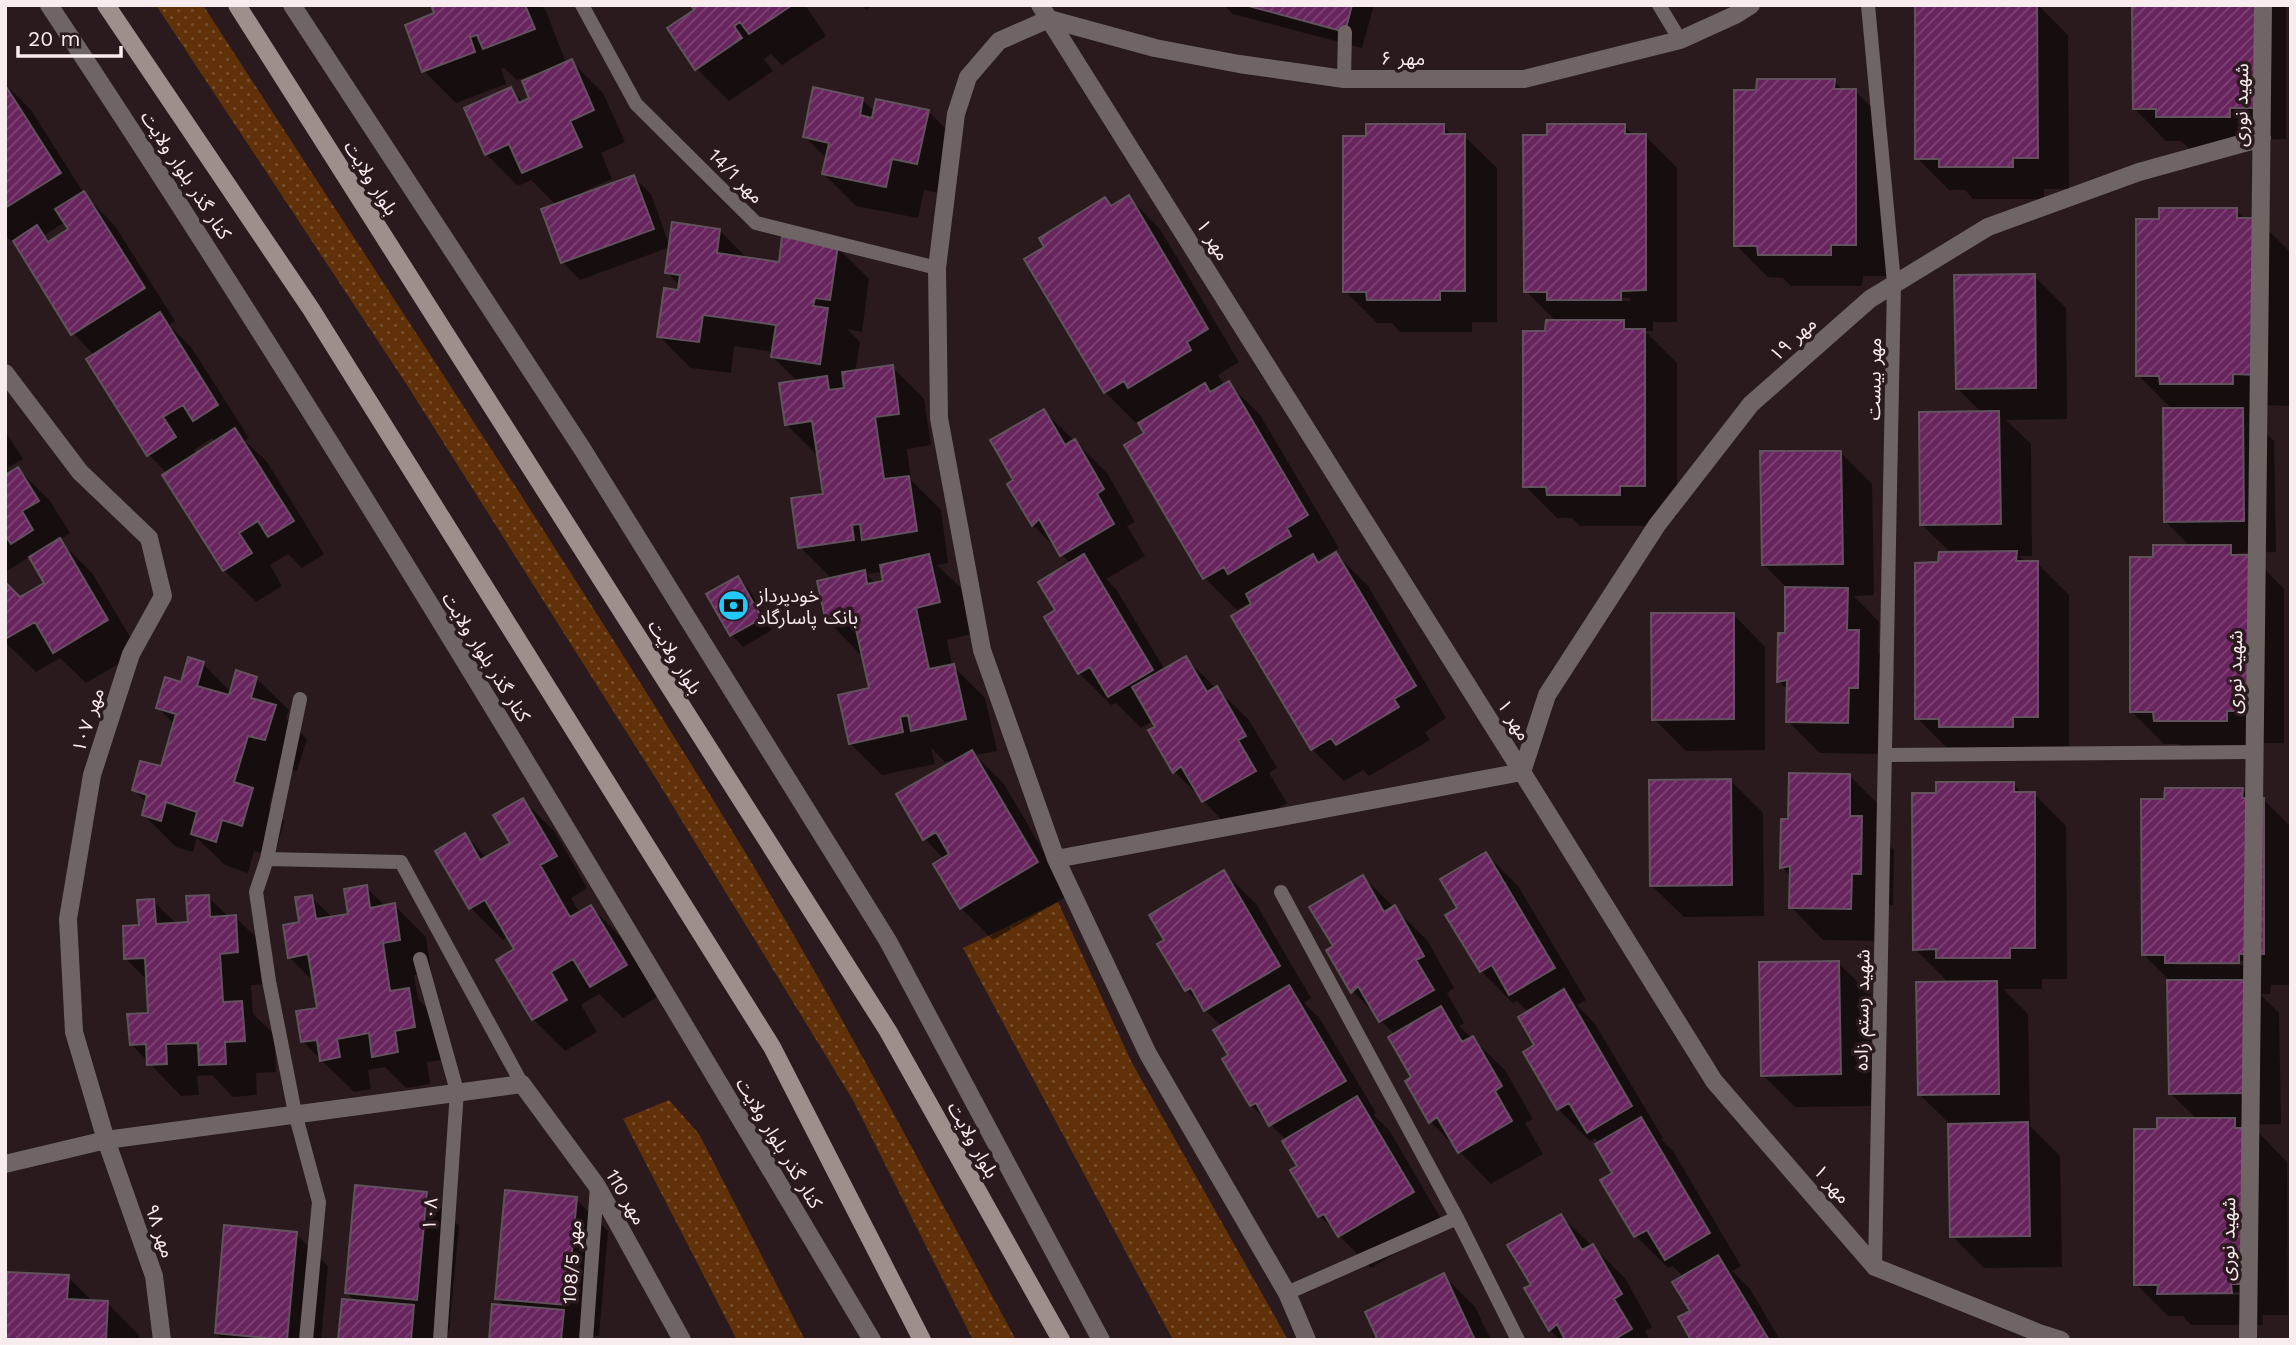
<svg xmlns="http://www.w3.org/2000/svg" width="2296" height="1345" font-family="'Work Sans','Noto Sans Arabic',sans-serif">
<defs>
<pattern id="grass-dots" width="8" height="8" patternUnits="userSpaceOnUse" patternTransform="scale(1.75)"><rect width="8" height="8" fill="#613209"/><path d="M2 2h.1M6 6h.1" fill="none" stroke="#78502d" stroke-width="1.8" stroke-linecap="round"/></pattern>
<pattern id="building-hatch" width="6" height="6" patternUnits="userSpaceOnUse" patternTransform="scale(1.75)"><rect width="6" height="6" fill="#68245d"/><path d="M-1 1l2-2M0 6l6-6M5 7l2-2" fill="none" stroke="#7e4475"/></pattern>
</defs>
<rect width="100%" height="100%" fill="#2a191d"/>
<path fill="url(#grass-dots)" d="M156,5H203C385,287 571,566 745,852C841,1011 927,1177 1016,1340H973L853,1100L660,785L407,385Z
M1058,902L1131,1061L1288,1340H1173L963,948Z
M669,1100L699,1134L805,1340H737L623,1119Z"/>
<path fill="#0007" fill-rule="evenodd" d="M433,5H541L546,11L566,63L571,61L603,93L625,142L601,153L612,179L582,192L584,195L633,177L651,194L670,247L580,280L563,262L543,210L556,205L531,180L518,186L486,154L511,89L524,103L532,99L534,74L517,80L504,68L501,69L506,84L456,103L424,71L436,14Z
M693,5H805L826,36L782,65L771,54L764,59L773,71L729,101L697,69L696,11Z
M862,5H873L866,10Z
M1224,5H1374L1362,48L1233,14Z
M1917,5H2038L2068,35L2069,189H2044V199H1973L1965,190H1949L1917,158Z
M2134,5H2286V139L2261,140V149H2190L2181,141H2166L2134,108Z
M1834,81L1844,91H1855L1887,123L1888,276H1863L1862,286H1791L1783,278L1768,277L1736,245L1758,92Z
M5,84L31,110L85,195L115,226L175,321L169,325L191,347L249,438L245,441L267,462L324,554L302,568L288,554L270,565L282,586L256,602L224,570L167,473L149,455L95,356L73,333L21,251L5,235ZM65,222L70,230L51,242L45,235ZM212,438L216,442L197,454L194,450Z
M862,100L875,112L928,111L960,143L949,195L924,190L918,218L856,206L824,174L827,159L805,137Z
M1443,126L1453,136H1464L1497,168V322H1472V332H1400L1392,323H1377L1345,291Z
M1624,126L1634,136H1645L1677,168V322H1653V331H1645L1677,363V517H1652V526H1580L1572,518H1557L1525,486L1547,333L1556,321L1526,291L1548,137ZM1555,298H1630V301H1555Z
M1128,197L1160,229L1239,362L1218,375L1224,385L1228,383L1260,415L1339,548L1318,560L1319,564L1336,554L1368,586L1446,718L1425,732L1430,740L1369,776L1363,770L1344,781L1312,749L1252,601L1237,610L1205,578L1146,434L1140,422L1137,424L1105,392L1046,248L1105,200L1113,207Z
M2236,210L2246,220H2258L2290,252V406L2265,405V415H2248L2274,441L2276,552L2236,553L2240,557L2252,556L2284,589V743H2259V752H2188L2179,744H2164L2132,712L2154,558L2191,547L2166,522L2173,410L2138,375L2160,221Z
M719,230L748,259L780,264L837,247L869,279L862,332L847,329L860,342L855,372L892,367L924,399L931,445L907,449L911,480L941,510L948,563L937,565L961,588L971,634L947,640L952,665L985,698L997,751L975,755L1004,784L1069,895L993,940L961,908L944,859L925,839L899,795L958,759L945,762L931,748L935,764L882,775L850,743L871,690L863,653L860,654L828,621L832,579L800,547L825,495L819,457L786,424L798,382L773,357L774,352L734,346L731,373L691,368L659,336L679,292L680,286L667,272ZM883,572L885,582L876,584L866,574Z
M2034,276L2066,308L2067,419L2006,420L2031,444L2032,556H2019L2026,563H2037L2069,595V749L1949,750L1917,718L1940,564L1951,553L1922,525L1982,413L1957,388Z
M1044,411L1107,473L1135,522L1127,526L1145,556L1106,579L1116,589L1165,670L1185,658L1249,720L1277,768L1269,773L1287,803L1235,833L1175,772L1151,731L1157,728L1153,721L1141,728L1116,703L1111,705L1079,673L1058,611L1071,564L1033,525L1009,484L1016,481Z
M5,431L23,459L7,468L10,473L18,469L50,501L70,533L59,540L92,573L139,652L86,683L60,658L36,672L5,642V580L20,599L47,583L38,568L28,558L5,572Z
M1840,452L1872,484L1874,595L1854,596L1879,622L1878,652L1891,664L1880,754L1820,753L1788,721V690L1779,681L1786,634L1787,588L1764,565Z
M738,578L749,589L772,630L743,647L732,635Z
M1733,614L1765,647V750L1686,751L1654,719Z
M203,664L231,692L256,678L289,710L286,718L307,739L297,771L280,767L269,806L284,821L274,857L254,851L248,873L225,865L197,838L193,852L176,847L144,815L147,803L134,790L162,769L175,725L158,708Z
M1850,776L1882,808L1881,838L1894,850L1893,905H1884L1883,941L1823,940L1791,907V877L1782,867L1789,821Z
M1731,781L1763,813L1764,916L1684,917L1651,885Z
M2013,784L2023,794H2034L2066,826L2067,979H2042V989H2003L2028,1014L2030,1126L2060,1156L2062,1267L1984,1268L1952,1236L1950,1124L1920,1095L1949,983L1915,949L1937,795Z
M2242,789L2252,799H2263L2291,827V985H2271L2270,994H2260L2279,1013L2281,1124L2240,1125L2244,1129H2255L2287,1162L2288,1315H2262L2263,1325H2191L2183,1316H2168L2136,1284L2159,1131L2197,1119L2171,1094L2169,980L2143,954L2166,801ZM2173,961H2248V965H2173ZM2166,1292H2240V1295H2166Z
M523,800L555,832L587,888L571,898L580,914L591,907L623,939L657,997L623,1018L599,994L581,1005L597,1032L565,1051L533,1019L516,950L508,936L503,940L471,908L465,835L487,858L512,844Z
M1486,854L1518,886L1586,1000L1577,1005L1595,1024L1663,1138L1661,1139L1673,1151L1741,1266L1732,1271L1750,1289L1780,1340H1693L1692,1311L1684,1277L1673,1266L1668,1268L1636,1236L1603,1181L1615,1173L1600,1144L1595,1138L1590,1141L1558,1109L1537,1046L1529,1012L1517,1001L1513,1003L1481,971L1459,909Z
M1224,872L1256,904L1311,998L1304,1003L1320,1019L1376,1113L1374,1115L1389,1130L1444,1224L1371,1268L1320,1216L1292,1170L1299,1166L1286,1140L1251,1105L1224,1059L1231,1055L1222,1027L1186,990L1159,945L1166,941Z
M1363,877L1427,940L1454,988L1447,993L1464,1023L1459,1026L1505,1070L1533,1119L1525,1123L1543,1154L1491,1184L1431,1122L1407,1082L1414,1078L1395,1035L1353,991L1329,950L1335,947Z
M366,887L386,907L394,905L426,937L431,972L414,975L418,999L441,1022L446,1059L427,1062L430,1084L406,1088L385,1067L368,1070L371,1089L354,1092L302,1041L319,1010L314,982L289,957L311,897L333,918L350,915Z
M208,897L229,917H235L268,949L270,984L251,985L253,1014L274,1034L276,1072L256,1073L257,1095L233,1097L212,1075L197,1076L199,1095L181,1096L131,1044L150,1014L148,981L126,959L153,901L177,924L190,923Z
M1838,963L1871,995L1872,1106L1795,1107L1763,1075Z
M426,1193L459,1226L449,1331L437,1330L446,1340H340L356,1302L347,1293Z
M576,1199L608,1231L599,1336L586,1335L591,1340H490L505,1307L497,1298Z
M1561,1216L1625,1278L1652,1327L1645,1331L1650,1340H1560L1550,1330L1527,1289L1533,1285Z
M296,1234L328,1266L321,1340H223L216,1333Z
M1443,1275L1475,1307L1491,1340H1377Z
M68,1277L93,1302L107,1303L139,1335V1340H5V1286L8,1289Z"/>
<path fill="url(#building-hatch)" stroke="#61525e" stroke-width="2" d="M431,5H525L535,29L483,49L477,35L470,37L475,52L422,72L405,25L434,13Z
M691,5H792L749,34L740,22L734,26L742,38L695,70L667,28L694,10Z
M1245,5H1352L1345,32Z
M1915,5H2037L2038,158H2013V167H1939V159H1915Z
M2132,5H2255V108H2230V117H2156V109H2133Z
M572,59L594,110L570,121L582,147L522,173L509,144L485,155L464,108L511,87L519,103L529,98L522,81Z
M1757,79H1835L1834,89H1856V245H1831V255H1758L1757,246H1734V90H1756Z
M5,85L61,173L5,208Z
M813,87L863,98L860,115L872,118L876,99L929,110L917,164L892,159L886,187L822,174L829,143L803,137Z
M1366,124H1444V134H1465V291H1440V300H1367L1366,292H1343V136H1366Z
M1547,124H1625V134H1646V290L1621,291V300H1547V292H1524L1523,135H1547Z
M634,175L654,229L561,263L541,209Z
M84,191L145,288L71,335L13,241L37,225L48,242L68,229L55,209Z
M1129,195L1208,329L1187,342L1191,350L1128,388L1124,381L1104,393L1024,259L1044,247L1039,238L1105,197L1111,206Z
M2159,208H2237V218H2258V375L2233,374V384H2160L2159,376H2136V219H2159Z
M672,222L720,229L717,253L779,262L782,237L838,245L830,300L815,298L813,306L828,308L820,364L771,357L776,325L703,315L699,342L657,337L664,288L678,290L680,275L665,273Z
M2035,274L2036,388L1956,389L1954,275Z
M160,312L218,405L193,421L183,405L163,417L176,437L147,456L86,359Z
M1546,320H1624V329H1645V486H1620V495H1547L1546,487H1523V331H1545Z
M893,365L899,414L875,417L884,479L909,476L917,531L862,540L860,524L852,525L854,540L798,548L791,498L823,494L812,421L785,425L779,383L827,376L829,390L844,388L842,372Z
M1229,381L1308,515L1287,528L1291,536L1228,574L1224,567L1203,579L1124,445L1144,433L1138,423L1205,383L1210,392Z
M2163,408H2243L2244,521L2164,522Z
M1044,409L1065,445L1075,439L1104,489L1097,494L1114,524L1060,556L1039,519L1032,526L1007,484L1013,480L990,440Z
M1999,411L2001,524L1920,525L1919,412Z
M235,428L294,521L268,537L258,521L239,533L252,553L223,571L162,475Z
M1760,451H1841L1843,564L1762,565Z
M18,467L39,501L22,511L33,530L11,544L5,535V475Z
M60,538L108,620L53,653L35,622L5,639V582L20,597L44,583L29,557Z
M2153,545H2231V555H2252V711H2227V721H2154L2153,712H2130V557H2153Z
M2017,551L2016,561H2038V717H2013V727H1939V719H1915V563L1938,562L1939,552Z
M1336,552L1416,686L1394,699L1399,707L1336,745L1331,738L1311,750L1231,616L1251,604L1246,594L1313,554L1318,563Z
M929,554L940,602L916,608L929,669L954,664L966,719L911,731L908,715L900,717L903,732L849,744L838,695L869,688L853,616L826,622L817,581L865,570L867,584L883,581L880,565Z
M1084,554L1153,670L1108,697L1090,667L1078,674L1044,617L1055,610L1038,582Z
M738,576L762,618L730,636L706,594Z
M1785,587L1848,588L1847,630H1859L1858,688H1849L1848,723L1786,722L1787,680L1777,682L1778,633H1785Z
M1651,613H1734V719L1652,720Z
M1186,656L1207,692L1217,686L1246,736L1238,740L1256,771L1202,802L1181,766L1173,773L1148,730L1155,727L1132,687Z
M188,657L204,662L197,686L229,695L236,670L257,677L251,698L276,705L265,740L248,736L234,782L253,788L242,826L222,820L216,842L191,834L197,812L166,802L161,821L142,815L147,795L132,790L140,761L161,766L176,714L156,708L165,677L181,682Z
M972,750L1038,862L960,909L933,864L949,854L936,832L923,840L896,794Z
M1789,773L1850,774V816H1862L1861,874H1852L1851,909L1789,908L1790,866L1780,868L1781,819H1788Z
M1731,779L1732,885L1650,886L1649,780Z
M1936,782H2014V792H2035V948H2010V958H1936V949L1913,950L1912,793H1936Z
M2165,788H2243L2242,798H2264V954H2239V963H2165V955H2142L2141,799H2164Z
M523,798L557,856L540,865L570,917L591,905L627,965L590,987L573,959L551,972L567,1000L532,1020L496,960L514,949L485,900L469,909L435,851L465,833L480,860L510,843L493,815Z
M1486,852L1555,968L1509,995L1492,965L1480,972L1445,915L1457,908L1440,879Z
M1224,870L1280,966L1204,1011L1191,988L1185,991L1157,944L1164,940L1149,915Z
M1363,875L1384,912L1395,905L1424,956L1416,960L1434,990L1379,1022L1358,986L1351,993L1326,950L1333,946L1309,907Z
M367,885L370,908L395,903L400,940L383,943L390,991L409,988L415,1027L395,1031L398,1052L372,1057L369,1033L337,1039L340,1057L320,1061L317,1040L301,1042L296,1011L317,1008L308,954L288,958L283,925L299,922L295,897L312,895L316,919L348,914L344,889Z
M209,895L210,917L236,915L238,952L220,954L223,1002L242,1001L245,1041L225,1042L226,1064L199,1065L198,1043L166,1044L167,1064L147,1065L146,1044L130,1045L127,1014L148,1013L145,958L124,959L123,926L139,925L137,900L154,899L156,924L188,922L186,896Z
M1839,961L1841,1074L1761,1076L1759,962Z
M2167,980H2248L2249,1093L2169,1094Z
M1997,981L1999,1094L1918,1095L1916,982Z
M1289,985L1346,1081L1269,1126L1256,1103L1250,1106L1222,1059L1228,1055L1213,1030Z
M1564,989L1632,1106L1587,1133L1569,1103L1557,1110L1523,1052L1534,1045L1518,1017Z
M1441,1006L1462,1042L1473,1036L1502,1086L1495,1091L1512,1121L1458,1153L1437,1117L1429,1123L1405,1081L1411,1077L1388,1037Z
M1357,1096L1414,1192L1338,1237L1324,1214L1318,1217L1290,1170L1297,1166L1282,1141Z
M1641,1117L1710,1233L1665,1260L1647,1230L1634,1237L1600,1180L1612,1173L1595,1144Z
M2157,1118H2235V1128H2256V1284H2231L2232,1293L2157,1294L2158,1285H2134V1129H2157Z
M2028,1122L2030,1236L1950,1237L1948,1124Z
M355,1185L427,1192L417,1300L345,1293Z
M505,1190L577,1197L567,1305L495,1299Z
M1561,1214L1582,1250L1593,1244L1622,1294L1614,1299L1632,1329L1613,1340H1565L1557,1324L1549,1331L1524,1288L1531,1285L1507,1245Z
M224,1225L297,1232L287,1340L215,1333Z
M1718,1255L1769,1340H1691L1678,1317L1690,1311L1672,1282Z
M7,1272L69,1275L67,1299L108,1301L106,1340H5Z
M1444,1273L1475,1340H1372L1377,1338L1365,1312Z
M342,1299L414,1305L411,1340H338Z
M492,1304L564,1310L561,1340H489Z"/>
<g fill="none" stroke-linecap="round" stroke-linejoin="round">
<path stroke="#6f6564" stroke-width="14" d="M582,5L636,104L756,223L937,268
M1659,5L1680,40
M1868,5L1894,283L1875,1267
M1344,79L1345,32
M300,699L267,859L256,892L269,981L295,1113L319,1202L306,1340
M1887,755L2255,752
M267,859L401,862L522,1084
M1281,892L1457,1218L1518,1340
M420,959L457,1091L440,1340
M1287,1293L1457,1218
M586,1340L597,1186"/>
<path stroke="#6f6564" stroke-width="18" d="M49,5C338,441 605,891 872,1340
M292,5L583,450L888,941L1101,1340
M5,373L80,472L149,538L163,596L131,654L92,775L68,919L74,1032L106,1140L154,1276L162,1340
M1056,859L1522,772L1547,695L1657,525L1751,404L1870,299L1988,227L2139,172L2262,138
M5,1164L106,1140L522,1084L597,1186L682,1340
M1307,1340L1287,1293L1148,1054L1056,859L982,650L939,418L937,268L956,114L968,77L999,41L1049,19L1155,48L1239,64L1344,79H1524L1680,40L1735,15L1751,5
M2248,1340L2263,5"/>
<path stroke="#6f6564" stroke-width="18" d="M1040,5L1522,772L1714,1081L1875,1267L2039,1333L2061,1340"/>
<path stroke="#9e8e8c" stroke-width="18" d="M106,5L311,309L772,1047L922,1340
M237,5L888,1031L1061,1340"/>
</g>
<defs>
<symbol id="bank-disc" viewBox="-11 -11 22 22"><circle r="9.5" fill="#22c9fd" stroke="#2a191d"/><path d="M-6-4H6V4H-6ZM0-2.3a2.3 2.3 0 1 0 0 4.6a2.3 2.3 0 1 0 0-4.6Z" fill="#111"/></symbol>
</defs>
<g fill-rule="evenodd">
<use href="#bank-disc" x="716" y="588" width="35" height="35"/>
</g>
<g text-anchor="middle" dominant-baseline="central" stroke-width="7" stroke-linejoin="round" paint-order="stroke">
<g font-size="19" fill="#f9ecef" stroke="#2a191d">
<text x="1403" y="58">مهر ۶</text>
<text transform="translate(2241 105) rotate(-89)">شهید نوری</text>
<text transform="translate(186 175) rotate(57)">کنار گذر بلوار ولایت</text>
<text transform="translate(736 176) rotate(45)">مهر 14/1</text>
<text transform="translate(371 178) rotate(58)">بلوار ولایت</text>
<text transform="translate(1213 240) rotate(58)">مهر ۱</text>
<text transform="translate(1793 339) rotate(-42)">مهر ۱۹</text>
<text transform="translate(1874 379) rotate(-89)">مهر بیست</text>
<text transform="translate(486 657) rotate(58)">کنار گذر بلوار ولایت</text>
<text transform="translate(675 657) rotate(58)">بلوار ولایت</text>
<text transform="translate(2235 672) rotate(-89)">شهید نوری</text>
<text transform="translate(88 720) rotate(-72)">مهر ۱۰۷</text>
<text transform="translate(1514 720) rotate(58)">مهر ۱</text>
<text transform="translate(1862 1010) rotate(-89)">شهید رستم زاده</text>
<text transform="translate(973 1140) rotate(61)">بلوار ولایت</text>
<text transform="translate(779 1143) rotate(59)">کنار گذر بلوار ولایت</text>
<text transform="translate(1832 1184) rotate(49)">مهر ۱</text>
<text transform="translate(626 1197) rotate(60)">مهر 110</text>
<text transform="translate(430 1214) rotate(-86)">۱۰۸</text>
<text transform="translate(160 1231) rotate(71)">مهر ۹۸</text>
<text transform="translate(2228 1239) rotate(-89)">شهید نوری</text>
<text transform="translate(572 1262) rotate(-86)">مهر 108/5</text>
</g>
<g font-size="19" fill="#f9ecef" stroke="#2a191d" text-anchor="start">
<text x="757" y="595">خودپرداز<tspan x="757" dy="22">بانک پاسارگاد</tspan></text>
</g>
</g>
<rect width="2296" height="1345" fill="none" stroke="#f9ecef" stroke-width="14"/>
<path d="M18 46v10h103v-10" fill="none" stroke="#f9ecef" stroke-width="3.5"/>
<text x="28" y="46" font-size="21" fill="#f9ecef" stroke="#2a191d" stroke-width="5" paint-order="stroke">20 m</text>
</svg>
